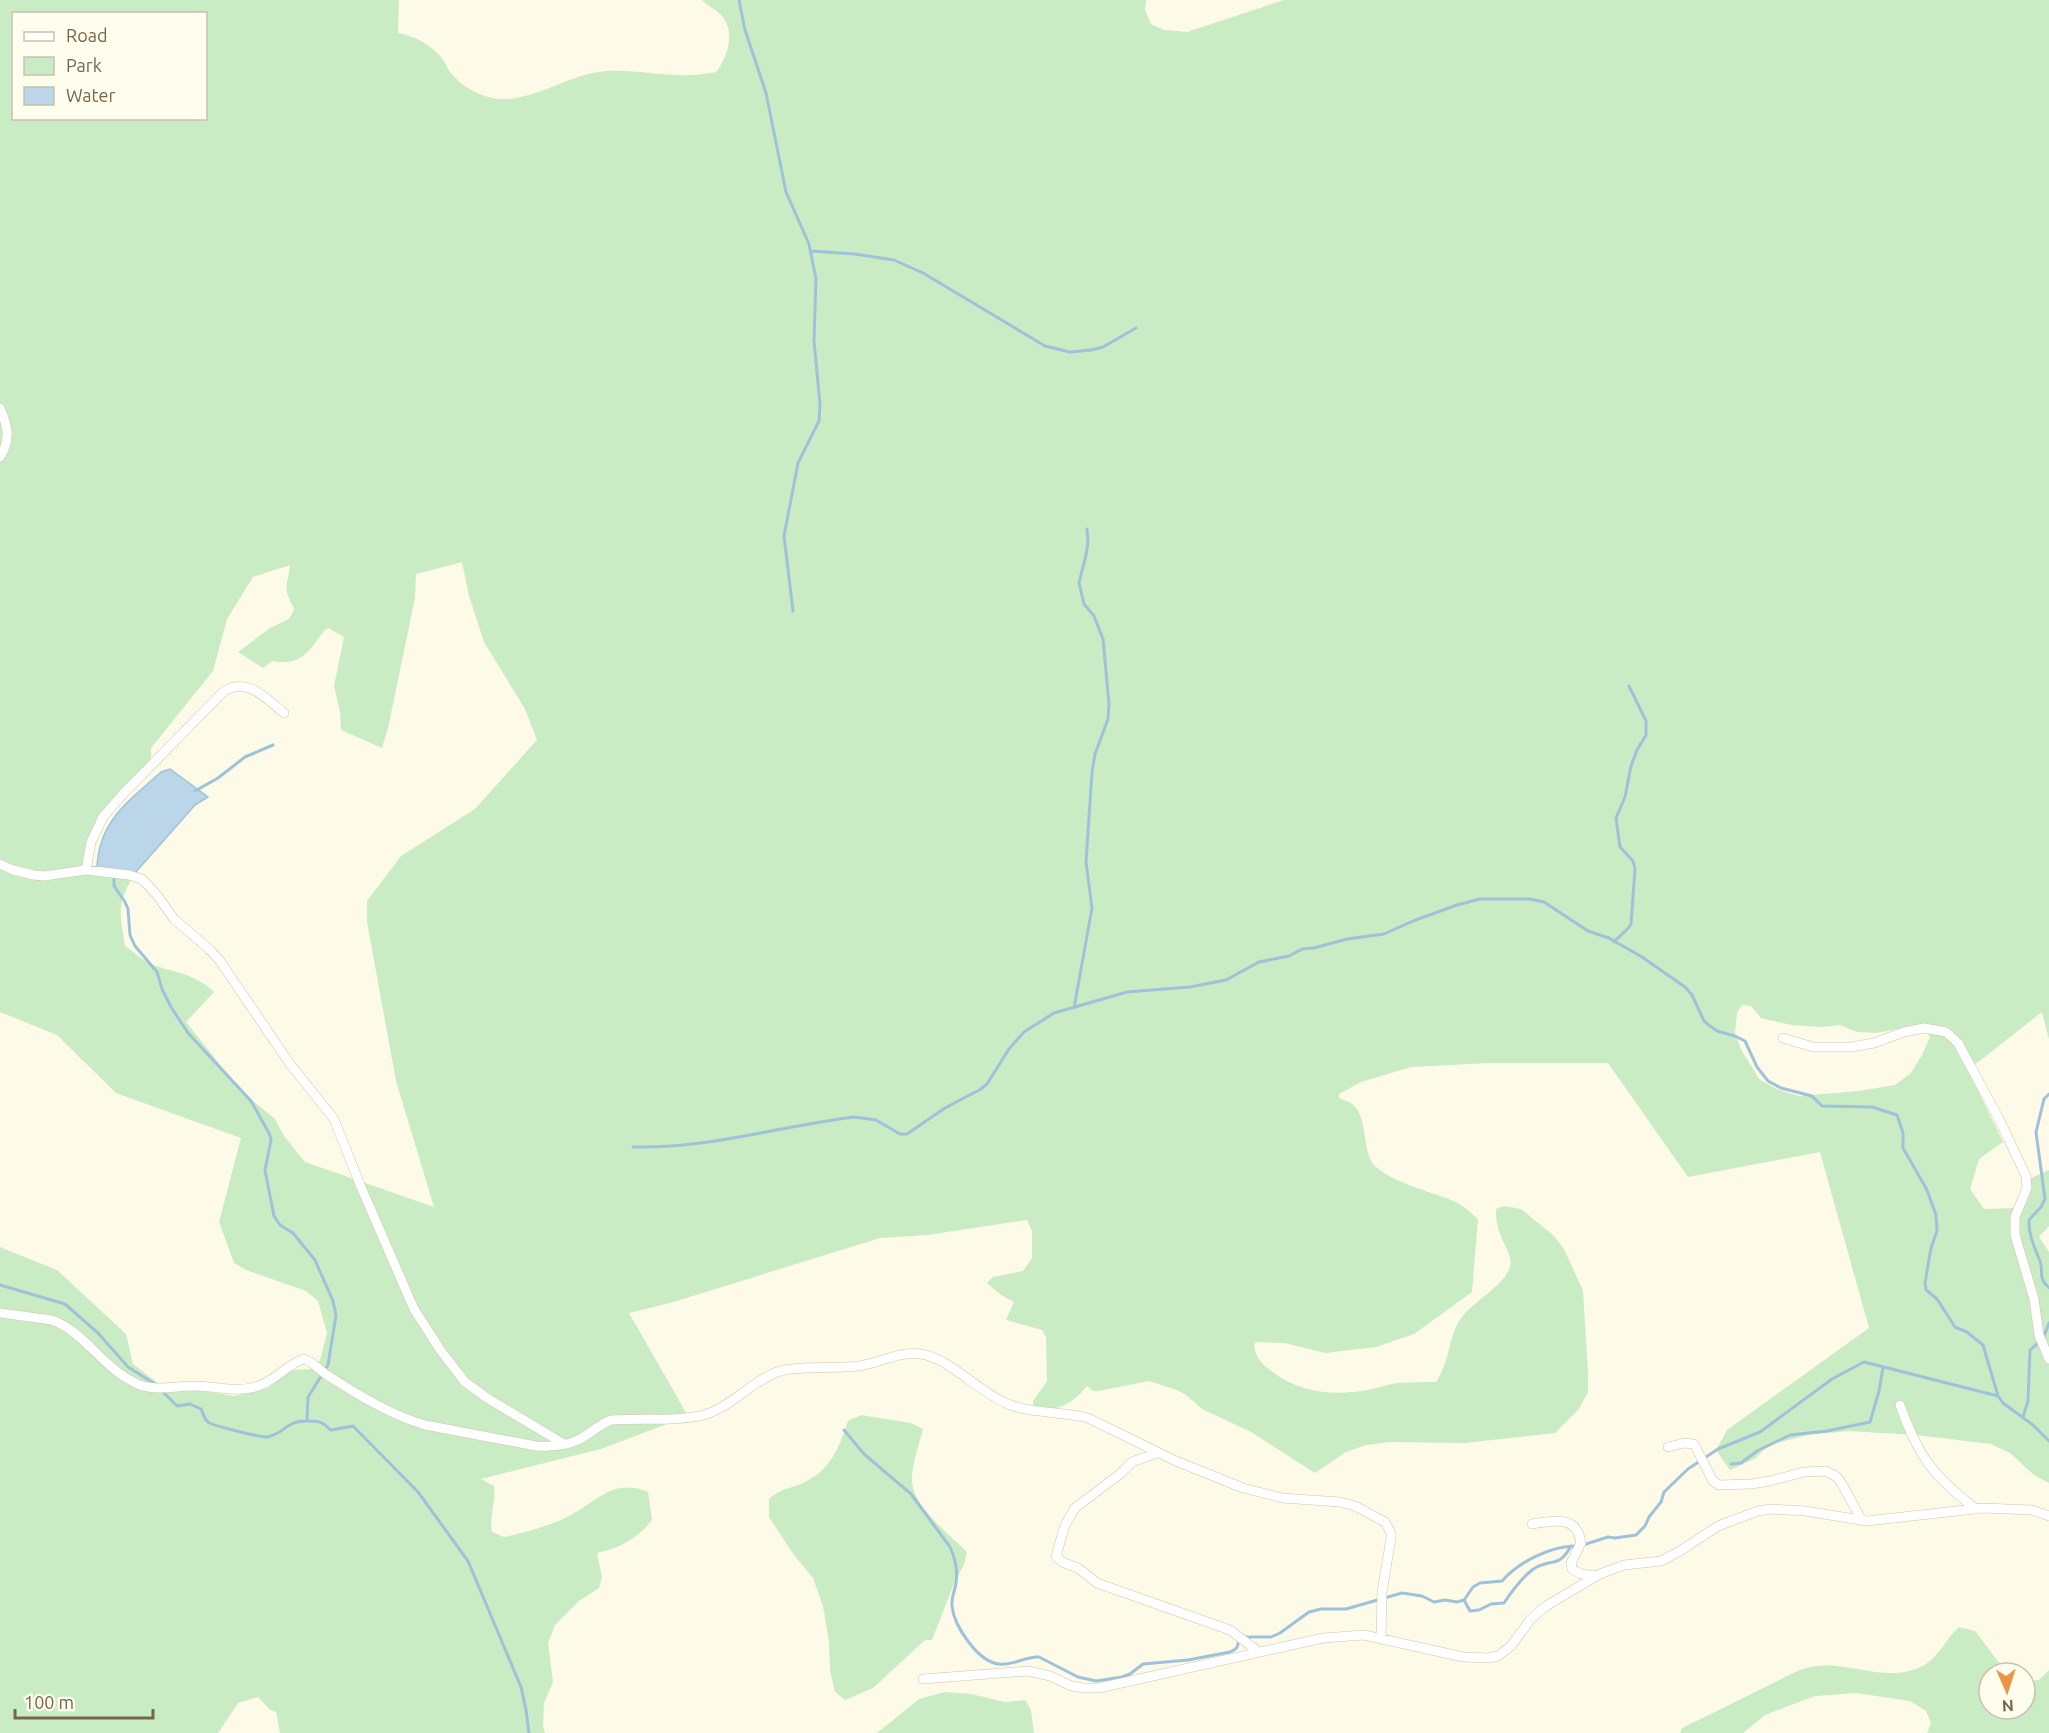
<svg xmlns="http://www.w3.org/2000/svg" width="2049" height="1733" font-family="Ubuntu,sans-serif">
<rect width="100%" height="100%" fill="#fdfae7"/>
<path fill="#caecc4" fill-rule="evenodd" d="M0,0H399L398,33C414,36 430,44 441,57C445,61 447,68 450,72C460,85 477,95 492,98C524,105 562,79 593,73C621,67 652,75 680,75C692,76 704,74 716,72C728,56 736,31 721,15C716,9 707,6 702,0H1146L1145,10L1151,24L1164,30L1187,32L1284,0H2049V1039L2042,1012L1968,1070L2003,1142L1979,1159L1970,1189L1984,1209L2017,1208L2029,1179L2049,1170V1226L2039,1237L2049,1252V1483L2034,1475L2010,1453L1991,1444L1916,1435L1848,1431L1808,1435L1768,1445L1756,1458L1730,1470L1716,1450L1727,1430L1869,1328L1820,1152L1688,1177L1608,1063H1489L1411,1067L1361,1082L1339,1094V1098C1343,1100 1348,1101 1352,1104C1369,1116 1361,1155 1376,1167C1398,1185 1430,1191 1456,1202C1464,1206 1471,1213 1478,1219L1472,1292L1414,1334L1376,1347L1325,1353L1285,1343L1257,1342L1254,1344C1255,1359 1263,1365 1274,1373C1301,1393 1335,1396 1367,1390C1378,1388 1388,1384 1399,1383C1411,1382 1424,1382 1436,1382C1450,1363 1448,1335 1462,1317C1474,1301 1504,1286 1510,1267C1513,1255 1504,1246 1501,1236C1497,1227 1496,1219 1496,1209L1504,1206L1521,1209L1554,1236L1564,1249L1583,1291L1588,1372V1392L1579,1409L1555,1433L1465,1443L1390,1442L1366,1445L1346,1452L1315,1473L1251,1432L1202,1409L1186,1395L1177,1390L1149,1381L1098,1391H1093L1087,1386C1073,1403 1056,1415 1033,1405V1401L1047,1381L1046,1337L1042,1330L1006,1320L1014,1302L1001,1295L987,1283L993,1277L1023,1271L1032,1258V1231L1027,1220L927,1235L880,1238L670,1303L629,1313L688,1416L601,1449L481,1479L494,1486C496,1503 489,1516 492,1532L504,1537C525,1533 548,1526 567,1517C596,1503 612,1477 648,1492L652,1520C638,1538 620,1548 597,1553L602,1577L599,1588L579,1601L555,1625L548,1643L553,1682L544,1703L543,1725L545,1733H280L276,1712L269,1709L258,1697L238,1703L218,1733H0V1247L57,1270L126,1334L133,1364L159,1384L234,1396L268,1388L292,1370L312,1369L320,1360L327,1333L318,1301L306,1291L246,1270L234,1263L219,1222L241,1138L116,1093L57,1035L0,1012ZM14,14H206V118H14ZM462,562L469,596L484,642L525,709L537,740L475,809L401,856L367,901V922L396,1081L434,1207L305,1162L284,1136L275,1119L242,1092L186,1022L214,992C192,971 174,974 149,963C141,959 133,951 125,946C120,913 116,905 134,875L84,869L83,863L105,815L151,767V748L213,671L227,619L253,577L290,565C287,590 282,584 294,609L289,619L270,628L238,652L263,668L272,661C302,666 308,652 324,631L328,628L344,637L334,686L340,712L341,730L382,748L388,728L415,598L416,574ZM1742,1005L1751,1006L1761,1018L1791,1025L1821,1027L1840,1025L1857,1032L1876,1033L1914,1026L1926,1031L1930,1037L1922,1055L1911,1073L1895,1085L1859,1091L1799,1096L1779,1090L1760,1080L1742,1051L1735,1034L1737,1012Z
M861,1415L911,1423L923,1429C919,1445 912,1463 912,1479C911,1505 950,1535 967,1552L964,1564L953,1586L932,1640H925L873,1688L845,1700L835,1692L830,1670L829,1642L823,1606L813,1578L794,1555L769,1517V1499C781,1489 784,1490 798,1485C829,1473 838,1451 848,1421Z
M1959,1627L1975,1631L2007,1673H1989V1709H2025V1681L2039,1680L2049,1670V1733H1927L1931,1723L1926,1711L1910,1701L1856,1693L1815,1696L1765,1715L1743,1733H1680L1682,1728C1710,1714 1738,1701 1765,1687C1778,1681 1790,1674 1803,1669C1843,1655 1887,1688 1926,1664C1941,1654 1945,1640 1959,1627Z
M945,1692L971,1694L1005,1702L1025,1700L1031,1710L1034,1733H877L919,1699Z"/>
<path fill="#bad6e8" stroke="#9fc2db" stroke-width="1.5" d="M170,769L208,797L195,805L135,873L97,869C98,821 129,801 161,772Z"/>
<g fill="none" stroke-linecap="round" stroke-linejoin="round">
<path stroke="#9fc2db" stroke-width="3" d="M739,0L745,30L766,93L786,192L809,244L816,279L814,341L820,404L819,421L798,463L784,536L793,611
M811,251L855,254L894,260L923,273L1045,346L1070,352L1091,350L1103,347L1136,328
M195,791L218,778L245,757L273,745
M114,875V886L125,902L128,909L130,935L135,946L157,972L162,989L171,1007L188,1033L251,1101L270,1135L271,1140L265,1170L274,1216L280,1225L293,1233L315,1260L333,1301L336,1315L328,1365L308,1397L307,1421
M1614,942C1618,937 1629,929 1631,924L1635,869L1633,861L1620,847L1616,818L1625,797L1631,766L1637,750L1646,735V721L1629,686
M1074,1008L1092,908L1086,862L1092,772L1095,754L1108,719L1109,704L1103,639L1094,616L1084,604L1079,583L1086,555L1088,542L1087,529
M2049,1094L2044,1099L2036,1132L2045,1199L2041,1207L2029,1220C2028,1234 2035,1249 2040,1261C2044,1271 2037,1277 2049,1288
M633,1147C708,1149 780,1126 854,1117L876,1120L900,1134H907L945,1108L981,1089L987,1084L1009,1049L1024,1032L1054,1013L1127,992L1190,987L1226,980L1259,962L1289,956L1302,949L1314,948L1347,939L1384,934L1413,921L1457,905L1480,899H1530L1544,902L1588,931L1609,938L1642,957L1685,987L1692,995L1704,1021L1710,1026L1717,1031L1735,1036L1745,1041L1757,1067L1768,1081L1781,1088L1812,1096L1822,1106L1872,1107L1897,1115L1903,1133V1148L1927,1190L1936,1215L1937,1231L1931,1248L1925,1283L1926,1290L1937,1299L1955,1327L1967,1332L1983,1345L1998,1396L2003,1403L2033,1425L2049,1441
M0,1285L65,1304L98,1333L128,1367L158,1386
M162,1391L177,1406L190,1404L201,1409C203,1413 204,1419 208,1422C210,1425 263,1438 267,1437C287,1433 284,1420 310,1421C311,1421 318,1421 319,1422C324,1423 327,1427 331,1430L353,1426L418,1492L468,1561L521,1687L526,1710L529,1733
M2023,1417L2028,1401L2030,1350L2043,1339L2049,1323
M844,1430L864,1454L911,1494L950,1547C955,1558 958,1571 956,1583C955,1591 951,1597 952,1606C954,1626 978,1662 999,1664C1014,1666 1025,1656 1039,1657L1078,1677L1096,1681L1122,1677L1130,1674L1143,1664L1188,1660L1230,1652C1242,1647 1235,1644 1241,1637H1271L1280,1633L1309,1612L1321,1609H1346L1402,1593L1422,1596L1434,1602L1445,1600L1457,1602L1464,1600L1473,1587L1480,1583L1502,1581C1519,1562 1550,1546 1576,1546
M1731,1464L1741,1463L1757,1451L1790,1435L1827,1431L1870,1422L1879,1391L1883,1368
M1583,1545L1608,1537L1615,1538L1636,1535L1645,1526L1649,1517L1661,1502L1664,1492L1688,1469L1718,1449L1760,1432L1832,1379L1864,1362L1998,1396
M1464,1600L1470,1611L1479,1610L1491,1604L1504,1603C1512,1591 1521,1579 1532,1570C1550,1557 1558,1570 1571,1546"/>
<defs>
<path id="street" d="M0,408C8,426 11,440 0,457
M0,864L13,870L34,875L44,876L86,870L129,875L142,879L157,895L174,919L209,949L220,961L290,1064L334,1119L361,1187L414,1309L441,1351L465,1382L487,1398L564,1444
M86,870L91,842L103,817L123,794L224,691C249,677 265,698 284,713
M1783,1038L1813,1047H1852L1874,1043L1904,1032L1924,1028L1946,1032L1958,1043L1999,1119L2026,1176L2027,1188L2015,1217V1235L2034,1299L2039,1335L2049,1359
M0,1313L52,1320C81,1331 98,1359 123,1376C131,1381 139,1386 148,1387C162,1390 179,1386 194,1386C218,1386 238,1394 261,1385C278,1378 289,1363 304,1359C314,1362 321,1372 330,1377C360,1396 391,1415 425,1425L536,1446C550,1447 565,1446 578,1440C590,1434 598,1425 611,1420C640,1418 680,1422 707,1414C733,1405 751,1382 777,1372C795,1365 836,1369 859,1366C880,1363 899,1351 921,1354C949,1358 980,1393 1008,1404C1033,1414 1062,1411 1088,1418L1176,1461L1243,1488L1282,1498L1340,1502L1355,1506L1385,1522L1391,1533V1538L1382,1592L1381,1639
M1900,1405C1918,1456 1933,1476 1976,1509
M1668,1447L1684,1443L1694,1444L1713,1481L1719,1485L1751,1484L1770,1481L1804,1472L1826,1471L1837,1477L1842,1484L1862,1521
M1157,1453L1132,1462L1120,1474L1075,1508L1065,1525L1056,1556L1062,1562L1078,1568L1097,1583L1230,1630L1259,1652
M1532,1524C1553,1521 1577,1514 1581,1543L1571,1563L1572,1569L1581,1574L1597,1576
M923,1679L1028,1671L1050,1676L1071,1686L1084,1688H1099L1323,1638L1364,1635L1463,1657L1488,1658L1498,1656L1511,1646L1531,1619L1546,1606L1600,1574L1624,1565L1661,1561L1680,1551L1718,1526L1758,1511L1771,1509L1805,1511L1867,1521L1983,1508L2032,1510L2049,1516"/>
</defs>
<use href="#street" stroke="#d0c5ab" stroke-width="10"/>
<use href="#street" stroke="#fff" stroke-width="9"/>
</g>
<rect x="12" y="12" width="195" height="108" fill="#fffdee" stroke="#c9c1ac" stroke-width="1.5"/>
<rect x="24" y="32" width="30" height="9" fill="#ffffff" stroke="#c9c1ac" stroke-width="1.5"/>
<text x="66" y="42" font-size="18" fill="#796649">Road</text>
<rect x="24" y="57" width="30" height="18" fill="#caecc4" stroke="#c9c1ac" stroke-width="1.5"/>
<text x="66" y="72" font-size="18" fill="#796649">Park</text>
<rect x="24" y="87" width="30" height="18" fill="#bad6e8" stroke="#c9c1ac" stroke-width="1.5"/>
<text x="66" y="102" font-size="18" fill="#796649">Water</text>
<g transform="translate(2007 1691) rotate(177)"><circle r="28" fill="#fffdee" stroke="#c9c1ac" stroke-width="1.5"/>
<path d="M0-4.5L10 22L0 15L-10 22Z" fill="#ec9547"/>
<text y="-9" font-size="16" font-weight="bold" text-anchor="middle" fill="#796649">N</text>
</g>
<path d="M15 1709v9h138v-9" fill="none" stroke="#796649" stroke-width="3"/>
<text x="24" y="1709" font-size="18" fill="#796649" stroke="#fffdee" stroke-width="4.5" paint-order="stroke">100 m</text>
</svg>
